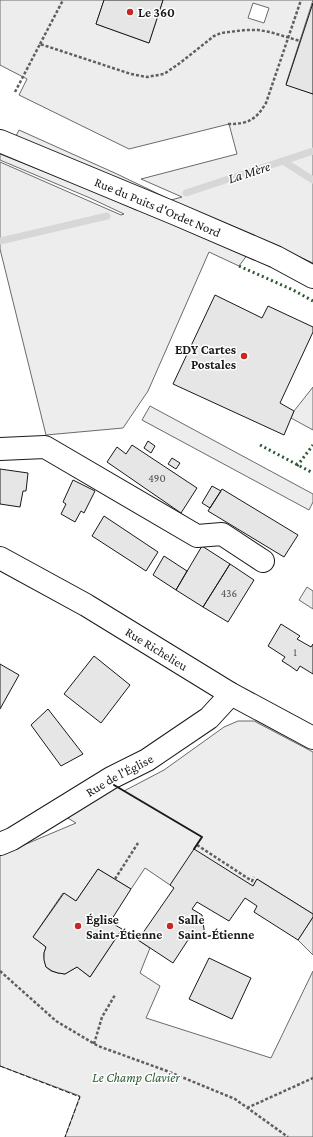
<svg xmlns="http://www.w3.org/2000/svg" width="313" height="1137" font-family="'Crimson Pro',serif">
<rect width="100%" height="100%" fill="#fff"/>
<path fill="#ededed" stroke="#6a6a6a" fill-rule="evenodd" d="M0,0H104L96,24L149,43L163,0H313L286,84L313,94V263L259,239L239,266L209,252L148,391L123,428L46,435L0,249V162L121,215L124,214L90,198L0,160V154L103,195L136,210L161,203L16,136L19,130L117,174L171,200L182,197L141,179L237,154L229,124L129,149L19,95L27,79L0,65ZM253,3L269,8L264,23L248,18Z
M313,387V430L291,418L294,411Z
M150,406L313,494V502L309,510L142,420Z
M307,587L313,591V609L299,600Z
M238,721H254L313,752V914L257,879L253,886L170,885L145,868L131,889L98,869L76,901L63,893L33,937L46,947L44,953V958L46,967L51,971L58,973L65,974L77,967L90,977L122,929L150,948L140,973L160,986L146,1018L271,1058L313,971V1137H65L80,1096L0,1066V855L76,823L66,817L115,785L124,791L164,770L224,727Z
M313,917V955L298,940Z"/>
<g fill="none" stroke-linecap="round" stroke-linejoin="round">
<path stroke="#d7d7d7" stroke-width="7" d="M283,161L313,180
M186,193L313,151
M0,241L107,216"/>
</g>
<path fill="#e6e6e6" stroke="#1a1a1a" d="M104,0H163L149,43L96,24Z
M313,3V94L286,85Z
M215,295L262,318L268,306L313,327V332L280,403L294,411L284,435L173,384Z
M148,441L155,446L151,453L144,448Z
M132,445L197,488L181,513L107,462L117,447L126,454Z
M172,458L180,463L176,469L168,464Z
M0,469L28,473L26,491H23L20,507L0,504Z
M73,480L95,491L84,513L81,511L75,522L61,514L66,504L63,502Z
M212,486L221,491L210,508L202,503Z
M222,489L298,535L284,557L208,511Z
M104,516L158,552L146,571L92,536Z
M202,546L230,564L203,607L176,590Z
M164,556L187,571L176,590L153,575Z
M230,564L254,580L228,622L203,607Z
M281,624L300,636L297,639L311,647L313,644V674L300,666L297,671L290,666L282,661L285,657L268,646Z
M94,656L130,685L101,723L64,694Z
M0,664L19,675L0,709Z
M48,709L83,754L61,766L31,725Z
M194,849L253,886L257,879L313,914V917L298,940L254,912L257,906L245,898L229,921L197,902L192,909L202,915L205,936L188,940L173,963L138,940L174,888L170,885Z
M98,869L131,889L110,922L122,929L90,977L77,967L65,974L58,973L52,971L46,967L44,960V953L46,947L33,937L64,893L76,901Z
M209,958L251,978L232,1019L189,999Z"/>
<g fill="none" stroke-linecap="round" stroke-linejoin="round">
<defs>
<g id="street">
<path id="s1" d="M0,141L176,214L276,257L313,277"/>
<path d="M0,449L45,447L197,536L222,534L263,561"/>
<path id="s2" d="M0,558L86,605L231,694L313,738"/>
<path id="s3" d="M0,844L12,839L111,778L147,760L209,718L231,694"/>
</g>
</defs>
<use href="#street" stroke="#1a1a1a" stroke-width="24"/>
<path stroke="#5f5f5f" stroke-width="2.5" stroke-dasharray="3 2" stroke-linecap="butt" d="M40,44L63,0
M15,92L40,44L131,74L147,77L164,74L180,63L214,36L221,33L245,30H258L270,32L300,41
M228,124C248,124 256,120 266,103L301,0
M197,845L252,881L254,877
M115,879L138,843
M0,971L56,1021L98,1046L167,1071L235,1099L288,1137
M94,1044L102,1017L115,995
M247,1108L313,1078"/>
<use href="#street" stroke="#fff" stroke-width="22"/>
<path stroke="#2b5a34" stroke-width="3" stroke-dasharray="2 3" stroke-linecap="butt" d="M239,266L293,290L313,301
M260,445L313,473
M297,466L313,445"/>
<path stroke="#1a1a1a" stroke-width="1" stroke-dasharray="5 2" stroke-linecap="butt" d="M0,1066L80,1097L65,1137"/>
<path stroke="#1a1a1a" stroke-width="2" d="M114,785L202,837L194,849"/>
</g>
<g fill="#c62828" stroke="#fff" stroke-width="1.5">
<circle cx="130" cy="12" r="4"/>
<circle cx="244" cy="356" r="4"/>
<circle cx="78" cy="926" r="4"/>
<circle cx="170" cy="926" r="4"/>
</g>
<g text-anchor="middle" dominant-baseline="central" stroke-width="3" stroke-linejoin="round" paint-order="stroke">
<g font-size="11" fill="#4d4d4d">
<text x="157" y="478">490</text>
<text x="229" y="593">436</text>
<text x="295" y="652">1</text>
</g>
<g font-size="13" font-weight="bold" fill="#1a1a1a" stroke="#fff" text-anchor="start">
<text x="138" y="12">Le 360</text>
<text x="236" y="349" text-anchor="end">EDY Cartes<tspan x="236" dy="15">Postales</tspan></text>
<text x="86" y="919">Église<tspan x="86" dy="15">Saint-Étienne</tspan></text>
<text x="178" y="919">Salle<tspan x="178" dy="15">Saint-Étienne</tspan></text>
</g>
<g font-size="13" fill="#1a1a1a" stroke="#fff">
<text stroke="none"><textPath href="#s1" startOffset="171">Rue du Puits d'Ordet Nord</textPath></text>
<text stroke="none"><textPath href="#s2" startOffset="181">Rue Richelieu</textPath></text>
<text stroke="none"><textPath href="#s3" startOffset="138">Rue de l'Église</textPath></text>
</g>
<g font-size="13" font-style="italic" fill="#2b5a34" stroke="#fff">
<text x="136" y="1077">Le Champ Clavier</text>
</g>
<g font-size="14" font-style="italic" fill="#1a1a1a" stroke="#fff">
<text transform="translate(249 172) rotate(-18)">La Mère</text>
</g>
</g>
</svg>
